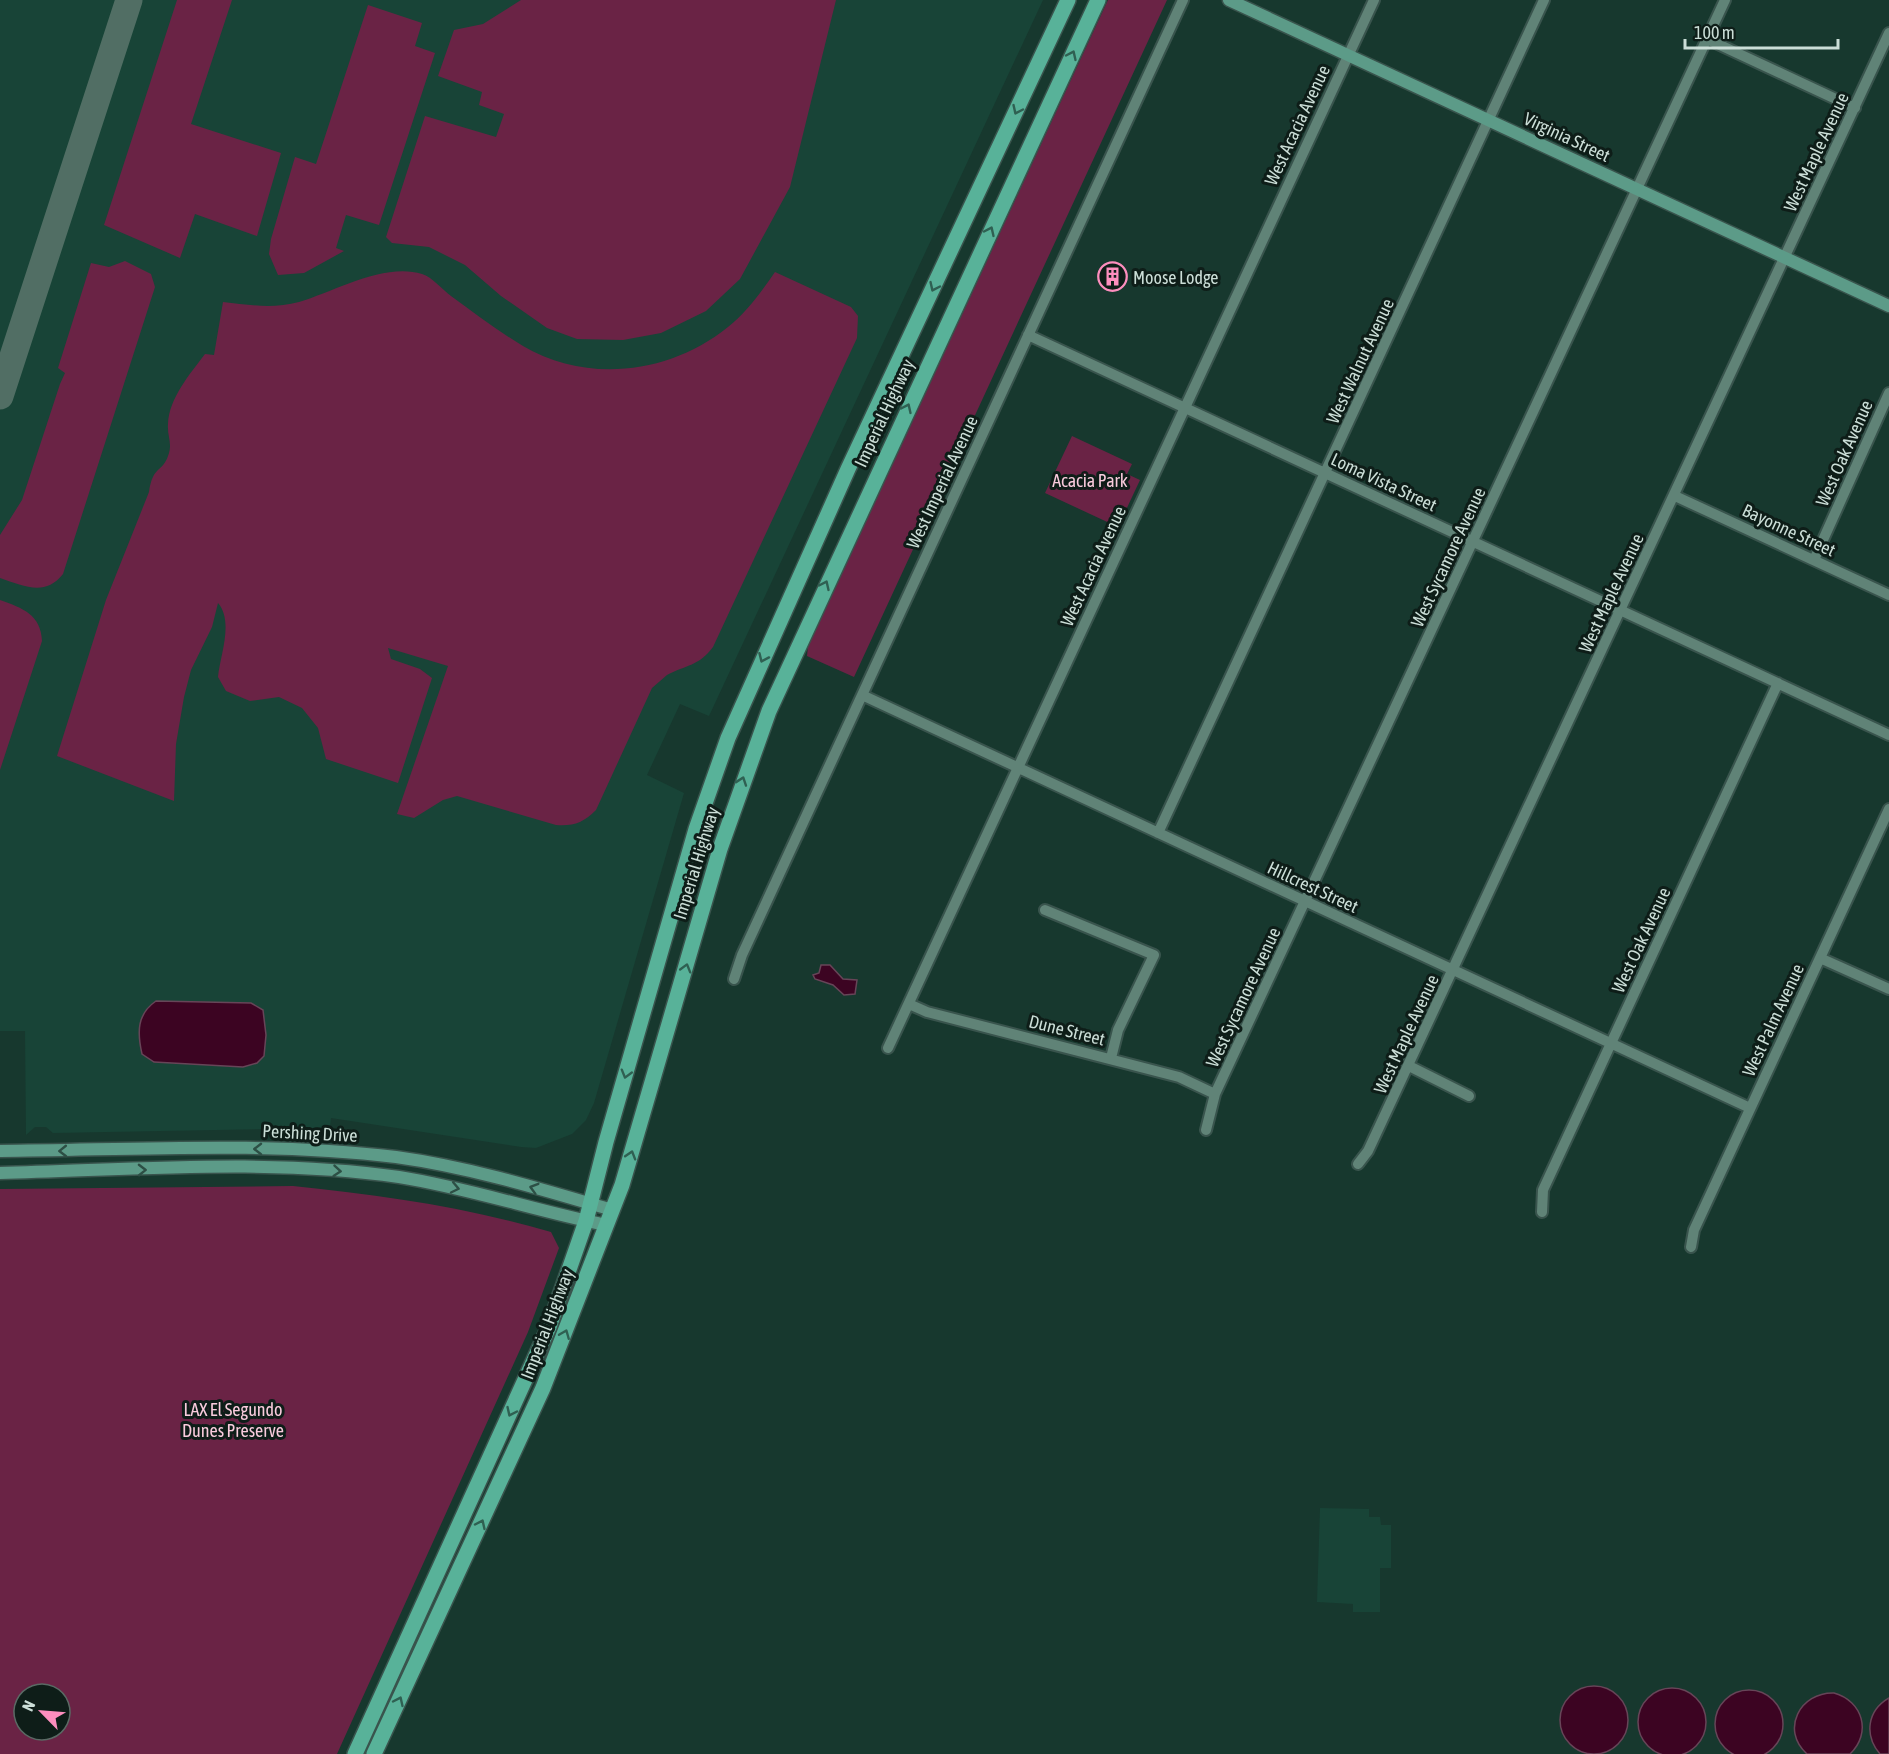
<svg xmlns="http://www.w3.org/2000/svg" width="1889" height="1754" font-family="'Asap Condensed',sans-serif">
<rect width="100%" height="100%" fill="#17382e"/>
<path fill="#184437" d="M0,0H1043L709,716L680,704L647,775L684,793L594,1103L586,1120L572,1134L536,1148L521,1147L331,1118L330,1128L53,1133L46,1127H35L26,1135L25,1031H0Z
M1320,1508L1369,1509V1517H1380L1381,1525H1391V1568H1380V1612H1353V1604L1317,1602Z"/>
<path fill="#6a2345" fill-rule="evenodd" d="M177,0H232L191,124L281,153L257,236L195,214L180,258L104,225Z
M521,0H836L790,187L740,279L706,311L661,333L623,340L577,339L547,328L501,296L465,265L429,247L392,243L386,237L425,116L496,137L504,114L479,105L482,92L438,76L454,30L483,24Z
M1108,0H1167L854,677L807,656L808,646Z
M368,5L422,23L415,46L435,53L379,225L346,215L336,248L344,251L304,273L278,275L269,254L271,239L295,157L316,164Z
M125,261L151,274L155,287L63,574C45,597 24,586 0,578V535L22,500L60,384L65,373L58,368L91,263L109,267Z
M775,272L851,307L858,316L857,338L713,647C699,666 686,665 667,675C662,679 657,684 652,688L596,810C583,823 574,826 556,825L457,796L443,800L414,818L397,814L448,666L388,648L391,659L420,669L432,678L398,783L326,759L318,728L302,708L279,697L250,701L226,691L218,677C220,655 234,622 218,603L212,627L191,670L184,697L176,744L174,801L57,756L106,600L149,492C153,465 162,473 168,456C173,443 167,437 168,424C169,398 190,374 205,354L214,355L223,302C249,305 273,309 299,302C335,291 385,262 422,274C432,277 443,290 451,296C474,313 498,331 523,346C587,384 670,374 728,327C747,312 761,292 775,272Z
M1072,436L1132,464L1127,474L1140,480L1118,527L1045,493Z
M0,600C23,608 41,615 42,641L0,770Z
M293,1186C381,1195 466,1207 551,1232L559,1248L528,1332L337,1754H0V1189ZM24,1694H60V1730H24Z"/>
<path fill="#3c0422" stroke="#674558" stroke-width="1.5" d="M821,965H830L843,979L857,980L855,994L844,995L833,985L815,979L813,975L819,973Z
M156,1001L251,1003L263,1010L266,1035L264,1056L257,1063L243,1067L154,1062L142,1054C137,1032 137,1014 156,1001Z
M1560 1720a34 34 0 1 1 68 0a34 34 0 1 1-68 0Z
M1638 1722a34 34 0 1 1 68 0a34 34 0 1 1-68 0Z
M1715 1724a34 34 0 1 1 68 0a34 34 0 1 1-68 0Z
M1834,1693C1863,1701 1872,1733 1850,1754H1807C1780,1730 1800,1692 1834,1693Z
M1889,1698V1754H1880C1864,1735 1867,1711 1889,1698Z"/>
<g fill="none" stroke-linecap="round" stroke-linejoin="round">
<path stroke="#516e64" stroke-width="27" d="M0,396L129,0"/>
<defs>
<path id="street" d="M1707,39L1855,108
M1028,335L1889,735
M1675,496L1889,595
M1814,560L1889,393
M862,695L1750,1108
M1158,833L1544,0
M1045,910L1154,955L1118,1030L1111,1058
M1820,958L1889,989
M734,979L742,955L1183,0
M909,1004L927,1012L1179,1077L1215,1094
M888,1048L1374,0
M1409,1066L1469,1096
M1206,1130L1215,1094L1725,0
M1358,1164L1368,1151L1889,33
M1542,1212L1543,1190L1778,683
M1691,1247L1694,1230L1889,809"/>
<path id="secondary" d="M1229,0L1889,306
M0,1151C131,1150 265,1141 396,1157C469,1167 541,1189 612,1210
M0,1173C131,1170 269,1158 399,1177C469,1188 536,1211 606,1225"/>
<path id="primary" d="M355,1754L549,1327L586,1221L606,1142L696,829L728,738L848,469L1068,0
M374,1754L543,1388L622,1185L720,849L769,711L1098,0"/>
</defs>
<use href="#street" stroke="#39544d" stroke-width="14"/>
<use href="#secondary" stroke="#39544d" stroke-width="15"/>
<use href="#primary" stroke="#39544d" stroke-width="18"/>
<use href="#street" stroke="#608377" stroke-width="10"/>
<use href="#secondary" stroke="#5c9b88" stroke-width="12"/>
<use href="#primary" stroke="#58b299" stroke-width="15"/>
</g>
<defs><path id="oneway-chevron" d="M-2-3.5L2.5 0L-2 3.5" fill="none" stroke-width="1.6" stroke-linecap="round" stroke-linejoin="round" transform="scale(1.5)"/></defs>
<g stroke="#2f6052">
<use href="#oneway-chevron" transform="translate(1072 55) rotate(-65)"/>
<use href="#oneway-chevron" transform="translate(1017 110) rotate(115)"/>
<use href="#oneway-chevron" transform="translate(990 231) rotate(-65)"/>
<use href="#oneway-chevron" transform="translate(934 287) rotate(115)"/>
<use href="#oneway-chevron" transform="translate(907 408) rotate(-65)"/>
<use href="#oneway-chevron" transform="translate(825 585) rotate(-65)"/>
<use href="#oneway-chevron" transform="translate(763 658) rotate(114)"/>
<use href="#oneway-chevron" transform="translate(742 781) rotate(-71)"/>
<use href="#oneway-chevron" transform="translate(686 968) rotate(-74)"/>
<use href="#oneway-chevron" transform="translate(626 1074) rotate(106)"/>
<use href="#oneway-chevron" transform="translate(631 1155) rotate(-73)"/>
<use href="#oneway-chevron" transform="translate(565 1334) rotate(-68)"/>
<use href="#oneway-chevron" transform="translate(511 1412) rotate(115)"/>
<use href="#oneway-chevron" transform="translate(481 1524) rotate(-65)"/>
<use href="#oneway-chevron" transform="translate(399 1701) rotate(-65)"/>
</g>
<g stroke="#2d4f45">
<use href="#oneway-chevron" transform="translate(258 1149) rotate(180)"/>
<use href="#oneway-chevron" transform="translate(63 1151) rotate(179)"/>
<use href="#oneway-chevron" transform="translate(142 1170) rotate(-1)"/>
<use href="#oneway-chevron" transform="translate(337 1171) rotate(5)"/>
<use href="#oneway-chevron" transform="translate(455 1188) rotate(12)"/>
<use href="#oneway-chevron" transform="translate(534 1188) rotate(-164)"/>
</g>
<defs>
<symbol id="building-ring" viewBox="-11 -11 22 22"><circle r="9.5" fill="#0e1d18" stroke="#fd8ebe" stroke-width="1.5"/><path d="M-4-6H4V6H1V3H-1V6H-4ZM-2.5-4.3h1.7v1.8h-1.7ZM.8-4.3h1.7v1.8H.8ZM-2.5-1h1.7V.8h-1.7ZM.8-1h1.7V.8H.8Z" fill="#fd8ebe"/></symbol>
</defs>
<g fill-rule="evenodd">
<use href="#building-ring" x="1096" y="260" width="33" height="33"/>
</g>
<g text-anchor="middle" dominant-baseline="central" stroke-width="6" stroke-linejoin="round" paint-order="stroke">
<g font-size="18" fill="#cbded7" stroke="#0e1d18">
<text transform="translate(1297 125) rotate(-65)">West Acacia Avenue</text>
<text transform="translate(1567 137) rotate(25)">Virginia Street</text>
<text transform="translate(1816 152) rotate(-65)">West Maple Avenue</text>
<text transform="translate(1360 361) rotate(-65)">West Walnut Avenue</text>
<text transform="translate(884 413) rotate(-65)">Imperial Highway</text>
<text transform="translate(1844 453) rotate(-66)">West Oak Avenue</text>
<text transform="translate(942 482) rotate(-65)">West Imperial Avenue</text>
<text transform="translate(1384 482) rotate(25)">Loma Vista Street</text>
<text transform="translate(1789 530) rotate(25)">Bayonne Street</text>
<text transform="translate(1448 557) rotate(-65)">West Sycamore Avenue</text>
<text transform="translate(1093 566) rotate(-65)">West Acacia Avenue</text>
<text transform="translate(1611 593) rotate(-65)">West Maple Avenue</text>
<text transform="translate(696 863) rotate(-73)">Imperial Highway</text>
<text transform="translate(1313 887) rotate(25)">Hillcrest Street</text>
<text transform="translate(1641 940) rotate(-65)">West Oak Avenue</text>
<text transform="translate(1243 997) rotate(-65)">West Sycamore Avenue</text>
<text transform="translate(1773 1020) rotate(-65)">West Palm Avenue</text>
<text transform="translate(1067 1030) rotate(14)">Dune Street</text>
<text transform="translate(1406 1034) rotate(-65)">West Maple Avenue</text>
<text transform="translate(310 1133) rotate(3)">Pershing Drive</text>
<text transform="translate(547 1324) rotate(-69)">Imperial Highway</text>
</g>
<g font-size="18" fill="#cbded7" stroke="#0e1d18" text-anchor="start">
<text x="1133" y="277">Moose Lodge</text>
</g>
<g font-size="18" fill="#facbdd" stroke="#0e1d18">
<text x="1090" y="480">Acacia Park</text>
<text x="233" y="1409">LAX El Segundo<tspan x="233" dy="21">Dunes Preserve</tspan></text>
</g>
</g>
<g transform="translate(42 1712) rotate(295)"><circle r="28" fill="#0e1d18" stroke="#5a6a64" stroke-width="1.5"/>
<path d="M0-4.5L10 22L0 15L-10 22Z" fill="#fd8ebe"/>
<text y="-9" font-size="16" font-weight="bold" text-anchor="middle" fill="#cbded7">N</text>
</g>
<path d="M1685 39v9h153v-9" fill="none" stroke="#cbded7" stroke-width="3"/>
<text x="1694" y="39" font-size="18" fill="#cbded7" stroke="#0e1d18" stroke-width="4.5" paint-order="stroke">100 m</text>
</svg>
